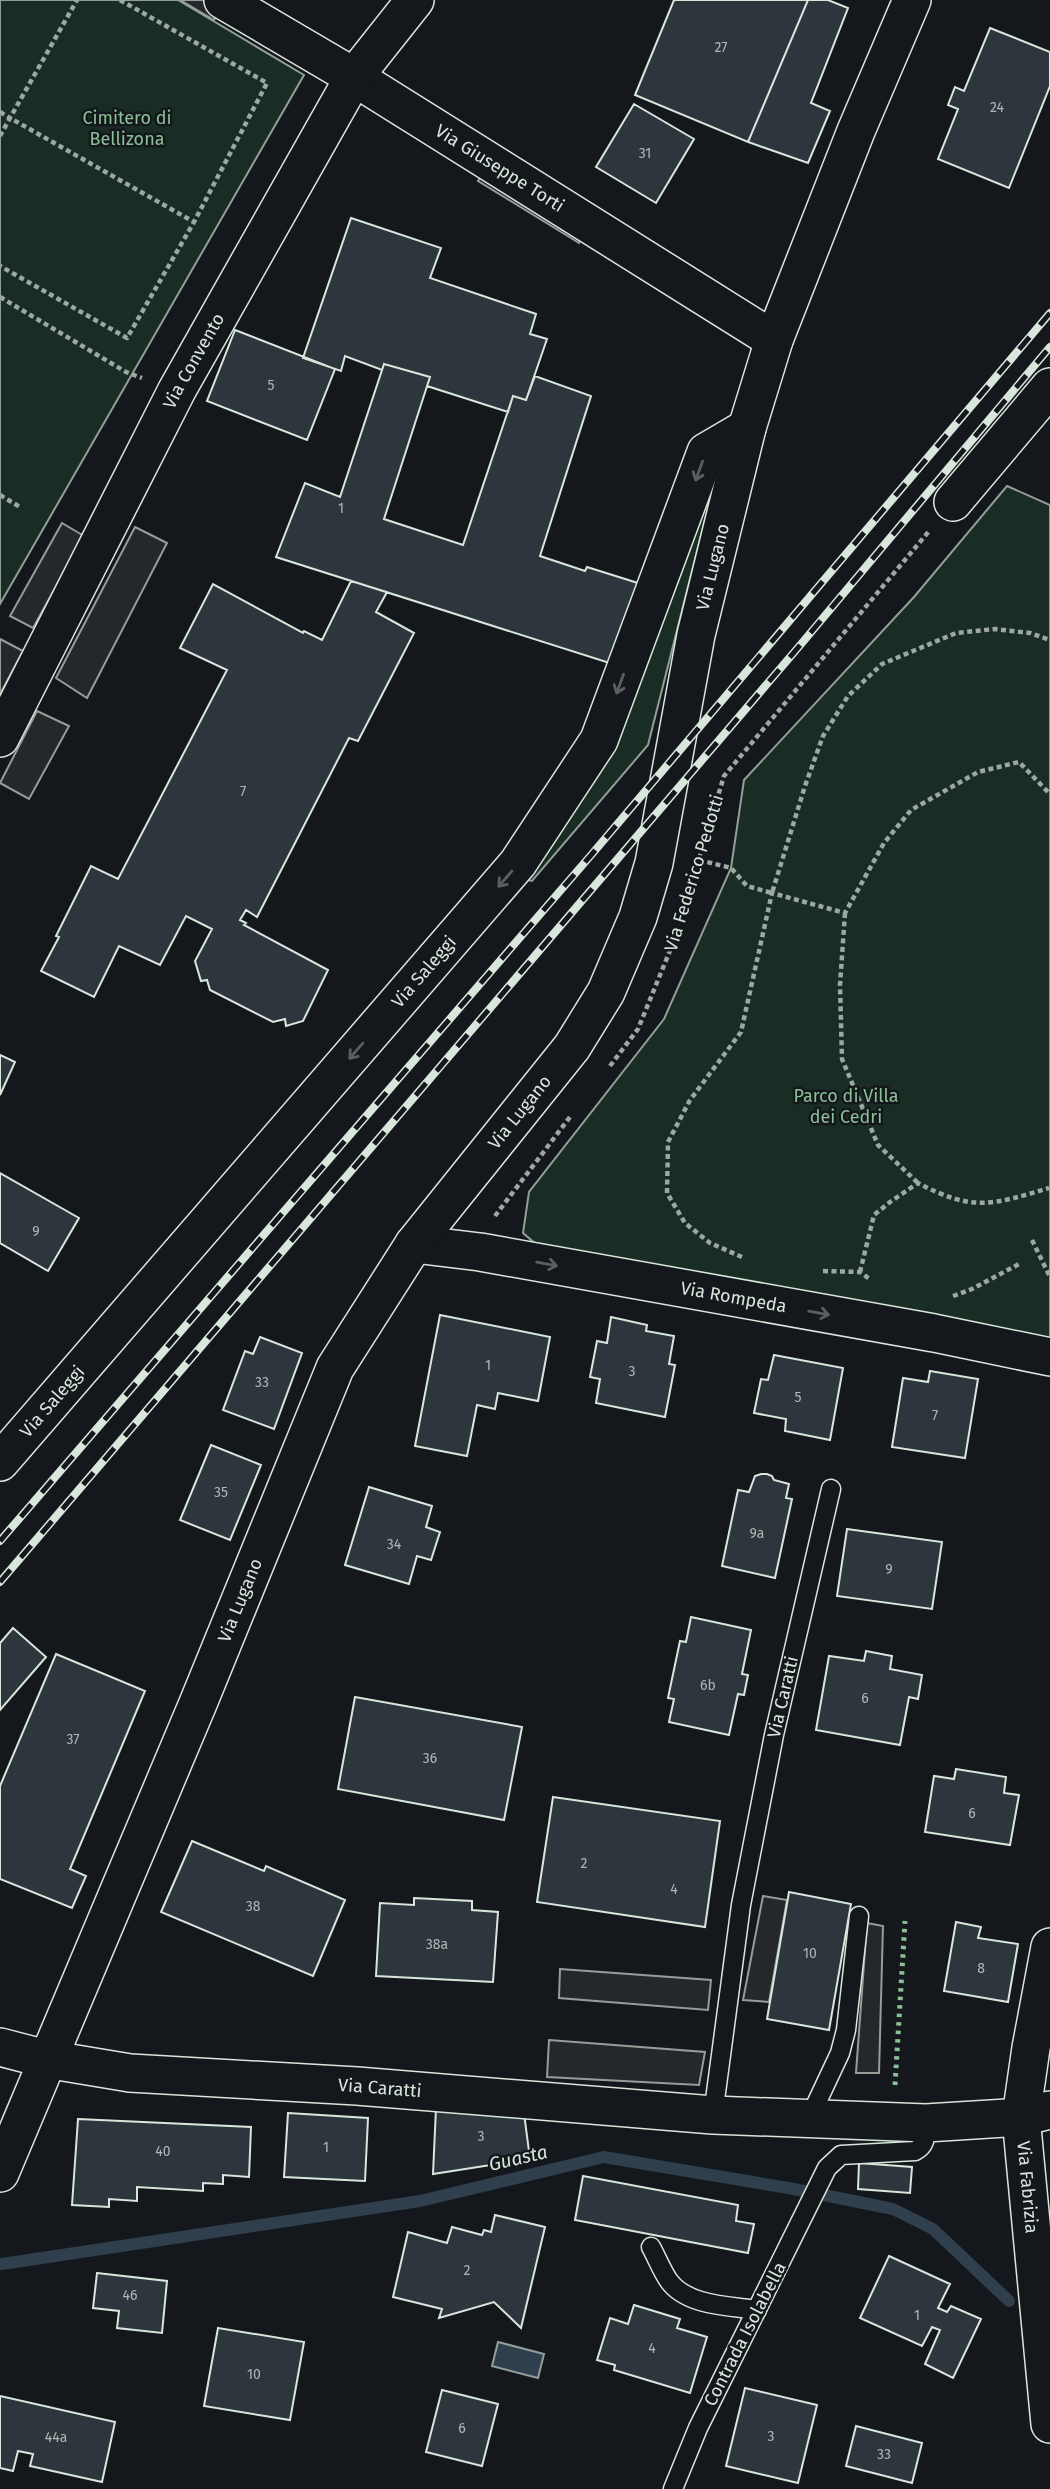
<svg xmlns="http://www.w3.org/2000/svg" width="1050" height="2489" font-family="'Fira Sans',sans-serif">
<rect width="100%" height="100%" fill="#14181c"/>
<path fill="#1a2d24" stroke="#939e99" stroke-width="2" d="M0,0H178L304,75L0,604Z
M721,456L648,745L532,881L524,879Z
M1007,486L1050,505V1348L550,1256L523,1233L529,1192L664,1019L731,868L744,780L914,597Z"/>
<path fill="#24282b" stroke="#939e99" stroke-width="2" d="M180,0H203L220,10L214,20Z
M483,173L584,235L579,243L478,181Z
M62,523L84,536L33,628L10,616Z
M135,527L167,543L87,698L56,678Z
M0,639L23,651L0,694Z
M37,711L69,726L29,799L0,783Z
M763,1896L787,1900L769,2002L743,2000Z
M867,1923L883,1926L879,2073H856Z
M560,1969L711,1980L708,2010L559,1998Z
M549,2040L705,2052L699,2085L547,2077Z"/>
<path fill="#2f3f4d" stroke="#939e99" stroke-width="2" d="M498,2342L544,2354L538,2378L492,2366Z"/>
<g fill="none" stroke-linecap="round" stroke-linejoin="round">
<path stroke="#2f3f4d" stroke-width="12" d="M2,2264L420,2201L604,2157L794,2189L893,2209L933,2229L1009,2301"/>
</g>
<path fill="#2c363c" stroke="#d8e6dc" stroke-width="2" d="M674,0H808L748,142L635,95Z
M808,0H828L848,8L811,103L830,111L808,163L748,142Z
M990,28L1050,52V86L1009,188L938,159L958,109L948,105L955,87L964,91Z
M634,104L694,139L656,203L596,167Z
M351,218L441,248L430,278L536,314L530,334L547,339L526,400L513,396L508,412L427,386L430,377L384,364L382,370L345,356L341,371L303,358Z
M235,330L335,369L307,440L207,401Z
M384,364L430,377L384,519L463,545L513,396L526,400L535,376L591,396L540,556L585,571L587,567L641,584L619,666L276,557L305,483L340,497Z
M351,581L387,592L376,612L414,633L358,741L349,738L257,917L246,910L240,920L246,923L244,925L328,970L303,1021L286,1026L285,1019L273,1022L210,990L207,980L201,981L195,961L212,929L186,916L160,965L119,946L94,997L41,971L59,937L56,936L91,866L118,879L227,670L180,648L213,584L303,633L304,631L322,640Z
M0,1055L15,1062L0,1095Z
M0,1173L79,1218L48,1271L0,1243Z
M440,1315L550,1337L538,1401L498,1393L495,1409L477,1405L467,1456L415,1446Z
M611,1317L647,1325L646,1331L674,1336L669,1364L675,1365L665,1417L596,1403L600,1379L590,1377L597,1341L607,1343Z
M260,1337L302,1353L274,1429L223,1410L245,1351L253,1354Z
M774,1355L843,1368L830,1440L785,1431L786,1419L754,1413L761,1379L768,1380Z
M930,1371L978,1379L965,1458L892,1447L903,1378L928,1382Z
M211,1445L261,1465L230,1540L180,1520Z
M761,1474H767L772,1476L774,1480L789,1484L786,1498L792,1499L775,1578L722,1566L738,1490L749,1492L755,1476Z
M369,1487L432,1506L426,1527L440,1532L431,1560L417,1556L409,1584L345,1565Z
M847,1529L942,1542L932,1609L837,1596Z
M691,1617L751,1630L742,1674L748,1675L744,1695L738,1694L729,1735L669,1722L674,1699L668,1698L680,1641L686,1642Z
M13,1628L46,1657L0,1710V1643Z
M866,1651L892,1656L890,1669L922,1675L918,1699L909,1697L900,1745L816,1730L829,1656L864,1661Z
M56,1654L145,1691L70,1869L86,1876L72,1908L0,1879V1786Z
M355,1697L522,1727L504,1820L338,1789Z
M956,1769L1006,1777L1004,1793L1019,1795L1010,1845L925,1832L934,1776L954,1779Z
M553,1797L720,1821L705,1927L537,1902Z
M192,1841L264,1871L266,1866L345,1900L313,1976L161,1912Z
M789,1892L851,1904L829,2030L767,2019Z
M414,1898L472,1901V1910L498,1912L493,1982L376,1976L380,1903L414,1905Z
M956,1922L981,1927L978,1938L1018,1944L1008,2002L944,1991Z
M436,2108L524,2113L530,2159L433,2174Z
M288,2113L368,2118L365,2181L284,2177Z
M78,2119L251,2127L249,2177L223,2175V2184L203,2183V2191L137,2187V2201L109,2199V2207L72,2205Z
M859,2163L912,2167L910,2193L858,2189Z
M583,2176L738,2205L736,2221L754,2224L748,2253L575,2220Z
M495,2215L545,2227L521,2328L494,2302L439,2318L442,2309L393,2297L408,2232L447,2243L452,2227L482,2235L484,2230L491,2232Z
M889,2256L950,2284L938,2308L947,2312L951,2306L981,2319L953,2378L925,2364L940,2330L932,2327L922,2346L860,2318Z
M97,2273L167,2281L162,2333L117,2328L119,2311L93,2308Z
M634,2305L680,2319L677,2328L707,2337L690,2393L614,2370L615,2365L597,2360L610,2318L628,2324Z
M218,2328L304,2342L290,2420L204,2406Z
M745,2388L817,2405L798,2483L726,2466Z
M442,2390L498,2404L482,2466L426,2452Z
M0,2396L115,2422L102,2482L30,2466L33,2454L18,2451L13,2471L0,2468Z
M856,2426L922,2443L912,2483L846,2466Z"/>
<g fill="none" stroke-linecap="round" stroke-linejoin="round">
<defs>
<g id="service">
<path id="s1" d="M713,2115L741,1905L774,1735L831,1489"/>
<path d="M809,2119L840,2053L846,2030L859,1916"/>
<path d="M651,2247C657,2258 662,2271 669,2281C687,2306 730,2306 757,2310"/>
<path d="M673,2489L698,2428L827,2168L841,2155L915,2151C927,2145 925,2135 926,2123"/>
</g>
<g id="minor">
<path id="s2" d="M223,0L354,77L774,340"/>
<path d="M953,502L1050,387"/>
<path id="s3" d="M0,738L177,390L354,77L415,0"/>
<path id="s4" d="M414,1244L480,1252L934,1333L1050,1357"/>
<path id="s5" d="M0,1462L518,863L599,740L706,452L747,428"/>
<path id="s6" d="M1050,1947L1031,2048L1021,2117L1050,2424"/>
<path id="s7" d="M0,2047L46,2059L130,2073L357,2086L713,2115L926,2123L1021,2117L1050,2110"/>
<path id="s8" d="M0,2173L199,1701L335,1368L414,1244L572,1047L606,992L638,917L654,863L696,635L747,428L774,340L856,131L912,0"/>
</g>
</defs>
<use href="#service" stroke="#d8e6dc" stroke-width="21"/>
<use href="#minor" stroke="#d8e6dc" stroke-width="40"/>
<path stroke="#9da8a2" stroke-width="4.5" stroke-dasharray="5 3.5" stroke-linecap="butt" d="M120,0L267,83L194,222
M0,112L10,118L77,0
M0,136L10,118L194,222L127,338L0,266
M0,297L126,372L142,378
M0,495L20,507
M699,860L731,868L747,886L772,893L805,786L823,736L848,696L882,664L956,633L995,629L1030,633L1050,640
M694,875L724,776L930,530
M845,913L840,985L842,1059L878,1145L918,1183
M610,1066L638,1029L678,931
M495,1216L570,1117
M1032,1240L1050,1277
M742,1257L710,1243L685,1223L667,1193L668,1142L690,1100L741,1032L772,893L845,913L884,843L911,810L978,772L1019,762L1050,794
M823,1271L860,1272L871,1280
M860,1272L874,1215L890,1202L918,1183C973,1212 992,1205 1049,1188
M953,1296L972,1289L1021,1263"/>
<use href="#service" stroke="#14181c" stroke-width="18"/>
<use href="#minor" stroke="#14181c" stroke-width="37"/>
<defs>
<path id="rail" d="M0,1541L592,854L1050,313
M0,1582L802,643L1050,347"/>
</defs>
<use href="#rail" stroke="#d8e6dc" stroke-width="8"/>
<use href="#rail" stroke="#14181c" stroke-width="5" stroke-dasharray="16" stroke-linecap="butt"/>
<path stroke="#8ac095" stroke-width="5" stroke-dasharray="3.5 5" stroke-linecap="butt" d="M895,2085L905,1921"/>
</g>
<defs><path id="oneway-shaft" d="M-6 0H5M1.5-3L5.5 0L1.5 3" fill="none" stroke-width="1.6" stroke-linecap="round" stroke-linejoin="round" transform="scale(1.75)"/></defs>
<g stroke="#59605f">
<use href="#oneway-shaft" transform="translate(699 471) rotate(110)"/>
<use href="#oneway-shaft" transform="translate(620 684) rotate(110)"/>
<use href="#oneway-shaft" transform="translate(505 879) rotate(131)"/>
<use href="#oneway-shaft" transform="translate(356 1051) rotate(131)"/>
<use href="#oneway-shaft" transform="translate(547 1264) rotate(10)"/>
<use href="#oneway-shaft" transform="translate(819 1313) rotate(10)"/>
</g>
<g text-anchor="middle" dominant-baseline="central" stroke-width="5" stroke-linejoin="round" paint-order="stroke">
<g font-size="14" fill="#adbab4">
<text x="721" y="47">27</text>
<text x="997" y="107">24</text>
<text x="645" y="153">31</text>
<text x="271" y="385">5</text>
<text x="341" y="508">1</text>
<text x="243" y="791">7</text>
<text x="36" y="1231">9</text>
<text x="488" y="1365">1</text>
<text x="632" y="1371">3</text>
<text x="262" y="1382">33</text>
<text x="798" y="1397">5</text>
<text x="935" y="1415">7</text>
<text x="221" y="1492">35</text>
<text x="757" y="1533">9a</text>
<text x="394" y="1544">34</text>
<text x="889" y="1569">9</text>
<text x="708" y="1685">6b</text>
<text x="865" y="1698">6</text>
<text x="73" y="1739">37</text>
<text x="430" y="1758">36</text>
<text x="972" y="1813">6</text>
<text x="584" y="1863">2</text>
<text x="674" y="1889">4</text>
<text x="253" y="1906">38</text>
<text x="437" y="1944">38a</text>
<text x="810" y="1953">10</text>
<text x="981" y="1968">8</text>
<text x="481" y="2136">3</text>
<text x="326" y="2147">1</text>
<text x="163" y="2151">40</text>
<text x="467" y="2270">2</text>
<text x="130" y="2295">46</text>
<text x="917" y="2315">1</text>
<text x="652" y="2348">4</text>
<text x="254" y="2374">10</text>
<text x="462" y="2428">6</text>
<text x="771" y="2436">3</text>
<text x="56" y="2437">44a</text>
<text x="884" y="2454">33</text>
</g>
<g font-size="18" fill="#8ac095" stroke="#14181c">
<text x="127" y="118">Cimitero di<tspan x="127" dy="21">Bellizona</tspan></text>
<text x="846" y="1096">Parco di Villa<tspan x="846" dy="21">dei Cedri</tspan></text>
</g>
<g font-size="18" fill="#d8e6dc" stroke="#14181c">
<text stroke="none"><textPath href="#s2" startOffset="324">Via Giuseppe Torti</textPath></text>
<text stroke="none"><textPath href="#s3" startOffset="424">Via Convento</textPath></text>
<text stroke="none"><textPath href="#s8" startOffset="1776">Via Lugano</textPath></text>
<text transform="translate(694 873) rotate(-73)">Via Federico Pedotti</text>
<text stroke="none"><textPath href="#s5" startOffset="648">Via Saleggi</textPath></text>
<text stroke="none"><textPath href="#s8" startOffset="1188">Via Lugano</textPath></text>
<text stroke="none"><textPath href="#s4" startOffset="324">Via Rompeda</textPath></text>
<text stroke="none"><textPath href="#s5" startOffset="80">Via Saleggi</textPath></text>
<text stroke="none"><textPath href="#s8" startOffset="621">Via Lugano</textPath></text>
<text stroke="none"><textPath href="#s1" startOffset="424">Via Caratti</textPath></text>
<text stroke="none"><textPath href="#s7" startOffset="383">Via Caratti</textPath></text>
<text stroke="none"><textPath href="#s6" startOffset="243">Via Fabrizia</textPath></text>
<text transform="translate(745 2334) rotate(-63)">Contrada Isolabella</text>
</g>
<g font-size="19" font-style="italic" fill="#d8e6dc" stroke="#14181c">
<text transform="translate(518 2158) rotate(-13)">Guasta</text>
</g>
</g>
</svg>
